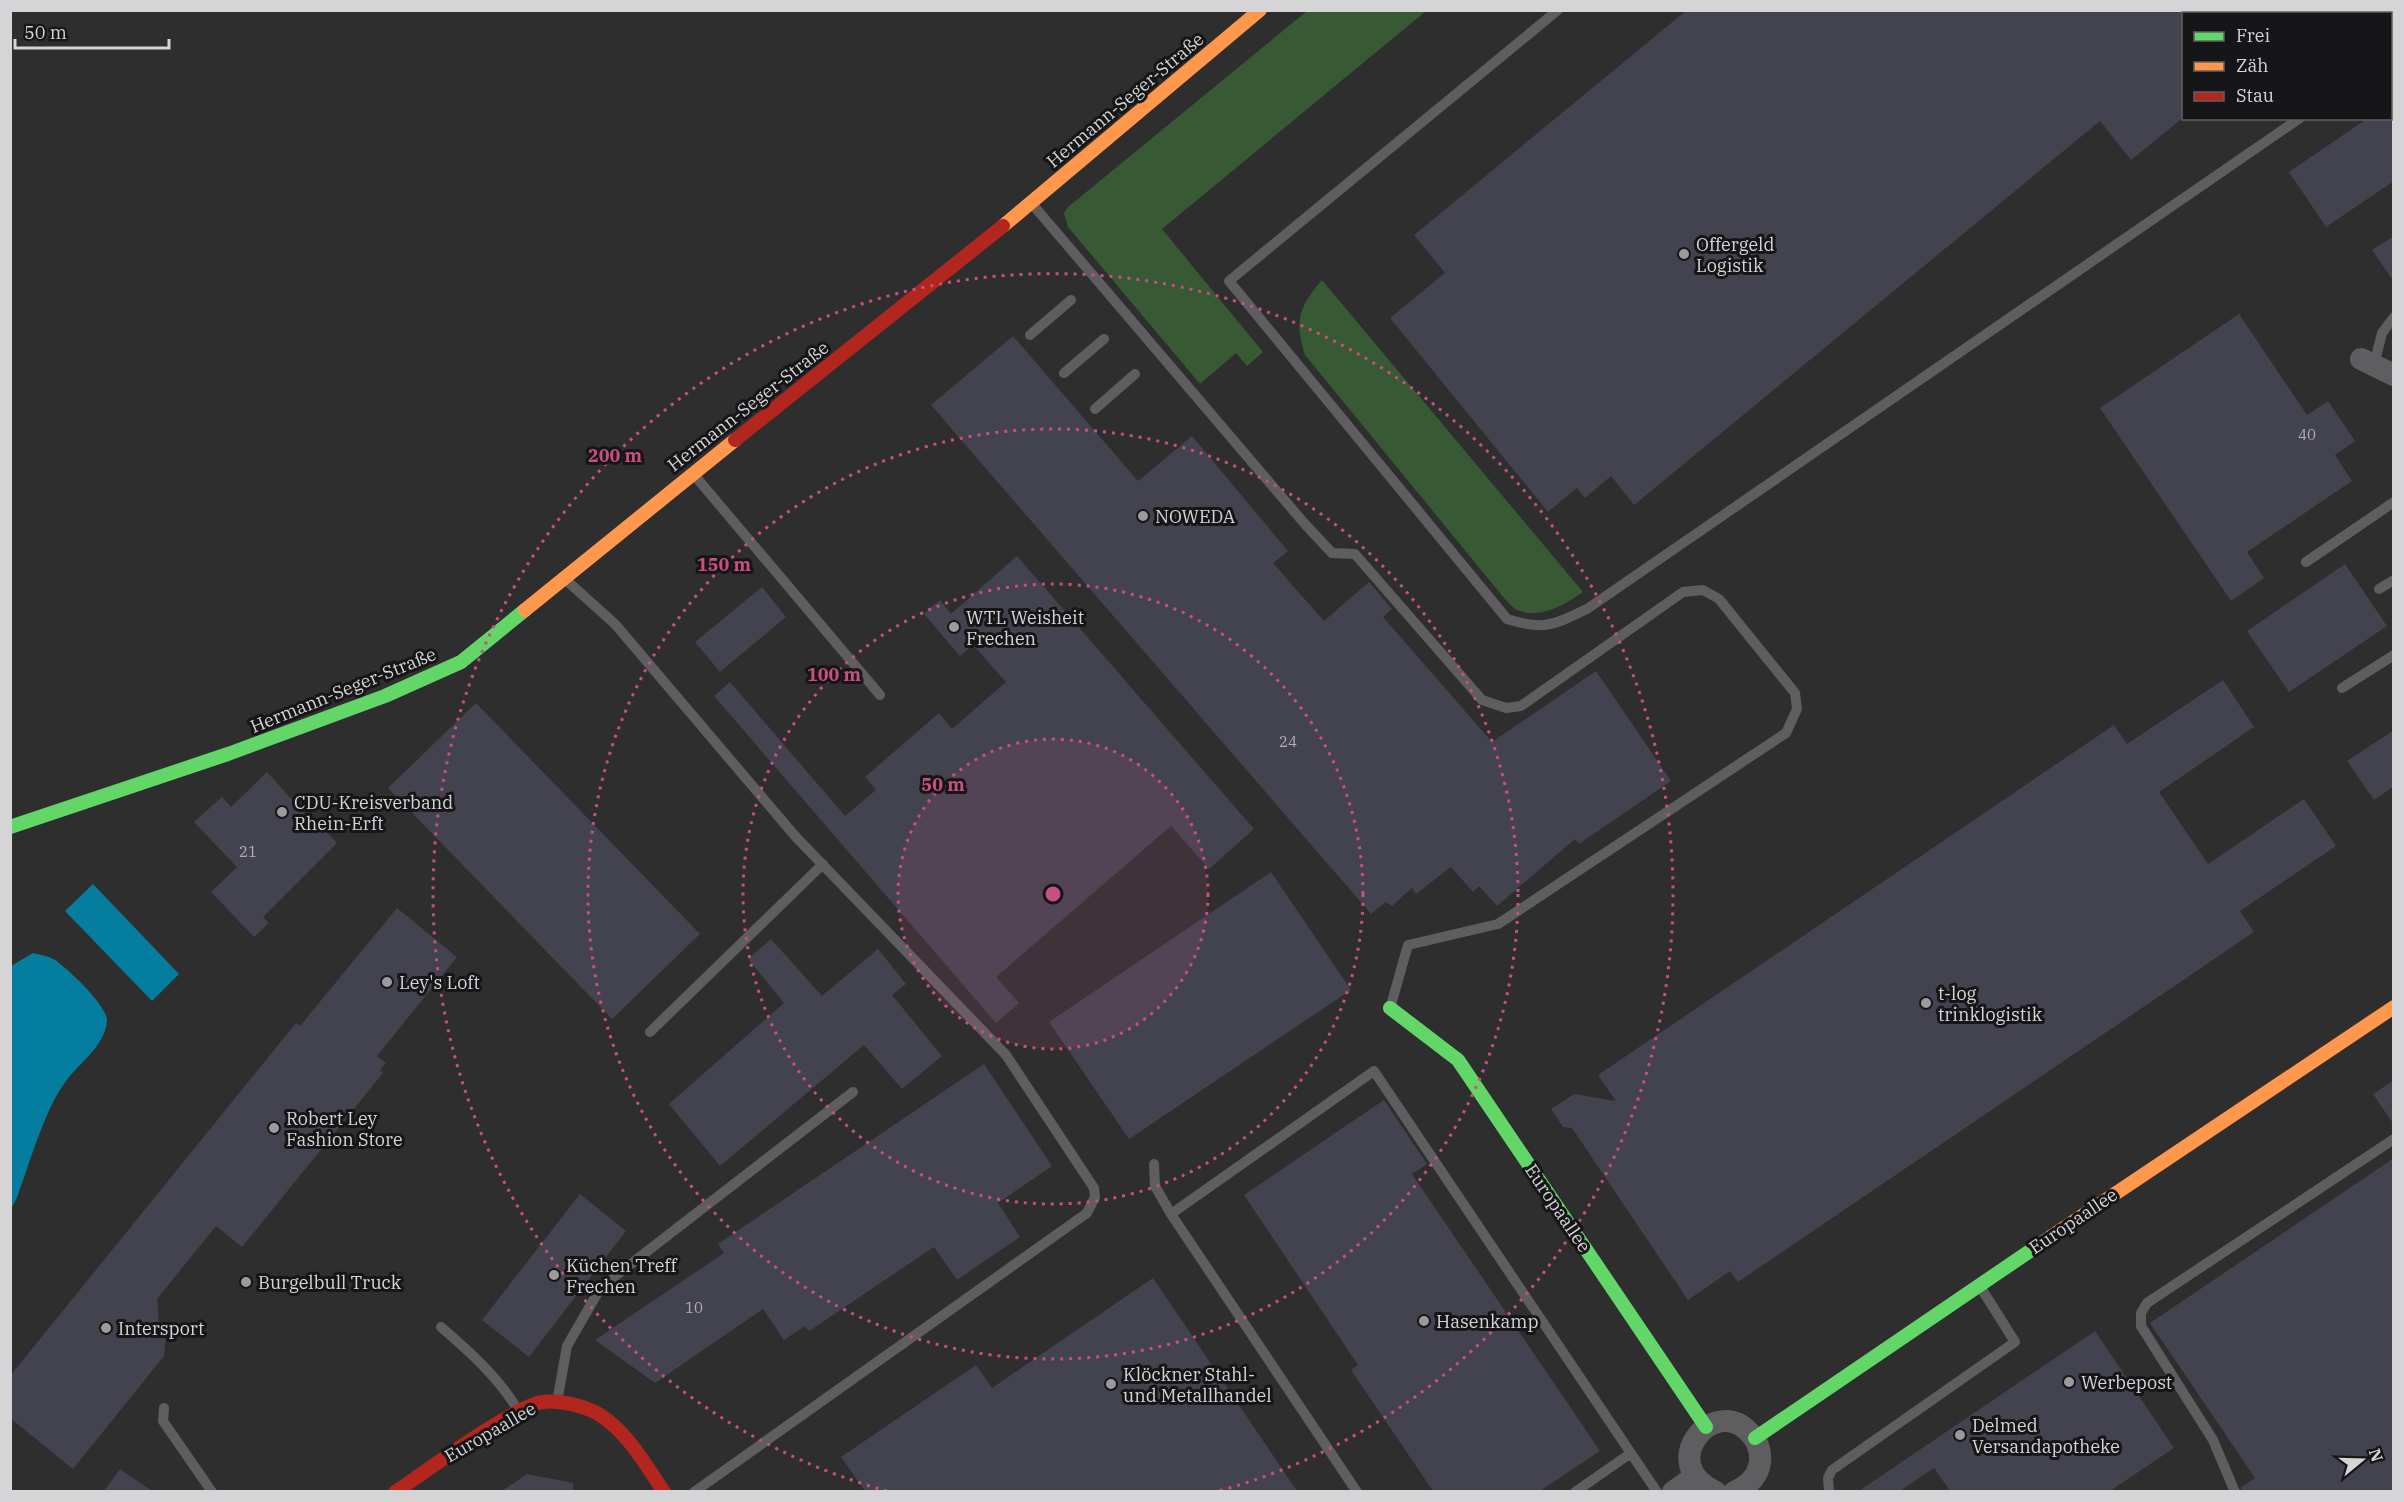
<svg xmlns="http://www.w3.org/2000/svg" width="2404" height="1502" font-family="'IBM Plex Serif',serif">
<rect width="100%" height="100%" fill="#2e2e2f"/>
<path fill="#375933" d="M1307,11H1426L1162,229L1263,352L1247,366L1236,353L1200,384L1068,227L1064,213L1068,207Z
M1322,280L1583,592C1566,604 1540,620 1517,610C1513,608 1507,601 1504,598L1305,355C1294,322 1299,306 1322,280Z"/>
<path fill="#047d9e" d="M93,884L179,974L152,1001L65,911Z
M33,953C40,955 49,956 55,960C68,969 108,1006 107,1021C105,1046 79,1063 66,1081C44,1110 29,1166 16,1200L11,1208V966Z"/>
<path fill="#43424f" d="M1687,10H2184V117L2131,160L2100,121L1634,505L1611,476L1585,498L1577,488L1548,512L1390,318L1445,273L1414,235Z
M2368,118H2394V181L2326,227L2289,172Z
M2394,236V282L2372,250Z
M2239,314L2307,415L2328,401L2355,441L2335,455L2352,481L2247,552L2264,578L2231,601L2100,408Z
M1013,336L1138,481L1192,436L1288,551L1273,563L1324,621L1369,582L1392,609L1383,617L1492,742L1596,671L1671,781L1579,844L1575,839L1497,906L1479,886L1473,892L1451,867L1416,894L1412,888L1392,906L1386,902L1371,914L931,405Z
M1017,556L1254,829L1209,869L1171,826L996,977L1019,1003L996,1023L714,696L730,682L845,816L876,790L865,777L939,713L952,729L1006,682L973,645L960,656L924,614L940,600L951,614Z
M2345,564L2387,626L2289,692L2247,631Z
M762,587L786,617L720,672L695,642Z
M2223,680L2254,727L2159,792L2208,864L2304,799L2336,846L2240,911L2254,932L1738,1282L1730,1271L1688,1300L1572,1128L1563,1127L1551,1109L1574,1094L1616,1101L1598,1075L2114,725L2127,744Z
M476,703L700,934L612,1019L388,788Z
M2394,730V786L2374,800L2347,761Z
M267,772L319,830L322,827L337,843L263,917L269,923L254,937L211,892L237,867L194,822L222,797L231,807Z
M1271,872L1351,990L1129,1139L1049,1022Z
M397,908L457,957L377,1056L386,1063L380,1070L383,1073L242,1247L216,1226L157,1299L159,1323L166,1335L164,1356L73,1469L10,1418V1376L296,1023L300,1026Z
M771,939L822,996L878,949L906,984L892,995L942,1056L902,1089L864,1045L720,1166L669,1104L784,1003L748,959Z
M984,1064L1052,1166L998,1203L1020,1237L957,1280L934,1247L809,1331L805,1326L784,1340L763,1309L655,1383L595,1340L724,1253L718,1244Z
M2394,1080V1125L2373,1094Z
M1384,1100L1427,1164L1412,1174L1600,1451L1540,1491H1433L1351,1370L1358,1365L1244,1195Z
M2394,1158V1491H2242L2241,1487L2255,1478L2150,1323Z
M580,1194L626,1231L529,1357L482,1320Z
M1153,1278L1297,1491H865L841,1457L976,1365L992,1388Z
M2095,1331L2174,1448L2110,1491H1950L1934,1468L1900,1491H1859Z
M120,1469L152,1491H104Z
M527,1474L573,1483V1491H502Z"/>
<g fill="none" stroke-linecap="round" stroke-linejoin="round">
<path stroke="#5e5e60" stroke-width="10" d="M1558,10L1229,281L1507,619C1544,631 1553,625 1587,609L2300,118
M2390,57L2394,55
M1033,205L1304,523L1332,553L1355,554L1482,700L1506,708L1521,706L1683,592L1703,590L1719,599L1795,693L1797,709L1786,733L1498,924L1408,945L1391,1005
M1030,335L1071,300
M2374,365L2382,333L2394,317
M1064,373L1104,339
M1095,409L1135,374
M695,476L880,695
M2306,562L2394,502
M566,580L615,624L795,836L1006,1055L1094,1188L1095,1197L1087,1213L694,1492
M2379,589L2394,580
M2342,688L2394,655
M650,1032L823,864
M1154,1164L1155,1186L1171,1214
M441,1327C470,1352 498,1377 518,1410
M557,1402L567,1346L601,1287L853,1092
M164,1408L163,1421L212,1492
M1357,1492L1171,1214L1374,1071L1657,1492
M1575,1492L1631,1453
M1829,1492L1828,1478L1832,1470L2015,1342L1981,1288
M2235,1492L2213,1440L2141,1326V1313L2147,1303L2394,1139"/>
<path stroke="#5e5e60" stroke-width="22" d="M2361,359L2394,375
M1673,1492L1694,1477
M1716,1492C1655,1465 1713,1394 1749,1432C1757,1440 1761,1451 1760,1462C1758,1477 1748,1486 1734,1492"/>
<path stroke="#63d668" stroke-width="14" d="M10,827L228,754L385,696L461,662L525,610
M1390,1008L1458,1060L1706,1427
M1755,1438L2052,1236"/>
<path stroke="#ff974d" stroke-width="14" d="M1003,226L1260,10
M525,610L735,440
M2052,1236L2394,1007"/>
<path stroke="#b3261e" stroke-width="14" d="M735,440L1003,226
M395,1492C424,1473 515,1405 543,1402C560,1400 586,1406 600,1415C628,1433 646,1465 664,1492"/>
</g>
<circle cx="1053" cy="894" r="155" fill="#c85080" fill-opacity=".12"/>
<g fill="none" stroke="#c85080" stroke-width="3" stroke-dasharray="3 6">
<circle cx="1053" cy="894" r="155"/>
<circle cx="1053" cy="894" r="310"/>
<circle cx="1053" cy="894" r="465"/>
<path d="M887 1491A620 620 0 1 1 1219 1491"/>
</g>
<g fill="#9b9a9c" stroke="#161517" stroke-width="2">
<circle cx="1684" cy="254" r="6"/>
<circle cx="1143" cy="516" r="6"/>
<circle cx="954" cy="627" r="6"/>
<circle cx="282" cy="812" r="6"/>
<circle cx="387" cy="982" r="6"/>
<circle cx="1926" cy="1003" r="6"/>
<circle cx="274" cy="1128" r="6"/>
<circle cx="554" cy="1275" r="6"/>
<circle cx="246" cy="1282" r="6"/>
<circle cx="1424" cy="1321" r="6"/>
<circle cx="106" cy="1328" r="6"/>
<circle cx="2069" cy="1382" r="6"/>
<circle cx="1111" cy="1384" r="6"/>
<circle cx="1960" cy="1435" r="6"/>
</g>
<g text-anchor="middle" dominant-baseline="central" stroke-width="6" stroke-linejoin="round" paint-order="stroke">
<g font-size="15" fill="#b0b0b4">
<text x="2307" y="434">40</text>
<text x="1288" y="741">24</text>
<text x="248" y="851">21</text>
<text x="694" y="1307">10</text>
</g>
<g font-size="18" fill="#d5d4d6" stroke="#161517">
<text transform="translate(1125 100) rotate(-40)">Hermann-Seger-Straße</text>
<text transform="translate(748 406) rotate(-38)">Hermann-Seger-Straße</text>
<text transform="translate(343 690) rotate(-22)">Hermann-Seger-Straße</text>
<text transform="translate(1558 1208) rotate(56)">Europaallee</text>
<text transform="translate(2073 1221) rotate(-34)">Europaallee</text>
<text transform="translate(490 1432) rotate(-30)">Europaallee</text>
</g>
<g font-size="18" fill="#d5d4d6" stroke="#161517" text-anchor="start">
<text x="1696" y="244">Offergeld<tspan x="1696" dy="21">Logistik</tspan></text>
<text x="1155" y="516">NOWEDA</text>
<text x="966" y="617">WTL Weisheit<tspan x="966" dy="21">Frechen</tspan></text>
<text x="294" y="802">CDU-Kreisverband<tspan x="294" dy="21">Rhein-Erft</tspan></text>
<text x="399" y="982">Ley's Loft</text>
<text x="1938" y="993">t-log<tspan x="1938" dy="21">trinklogistik</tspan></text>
<text x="286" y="1118">Robert Ley<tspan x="286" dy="21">Fashion Store</tspan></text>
<text x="566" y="1265">Küchen Treff<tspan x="566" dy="21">Frechen</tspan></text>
<text x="258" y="1282">Burgelbull Truck</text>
<text x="1436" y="1321">Hasenkamp</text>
<text x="118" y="1328">Intersport</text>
<text x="1123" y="1374">Klöckner Stahl-<tspan x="1123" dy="21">und Metallhandel</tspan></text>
<text x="2081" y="1382">Werbepost</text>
<text x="1972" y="1425">Delmed<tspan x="1972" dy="21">Versandapotheke</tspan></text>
</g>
</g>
<circle cx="1053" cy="894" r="9" fill="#c85080" stroke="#161517" stroke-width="3"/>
<g font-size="18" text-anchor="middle" font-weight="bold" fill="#c85080" stroke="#161517" stroke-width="6" stroke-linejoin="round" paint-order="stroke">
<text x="615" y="462">200 m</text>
<text x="724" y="571">150 m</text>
<text x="834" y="681">100 m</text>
<text x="943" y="791">50 m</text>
</g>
<rect width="2404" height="1502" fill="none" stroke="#d5d4d6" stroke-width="24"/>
<rect x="2182" y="12" width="210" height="108" fill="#161517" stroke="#626163" stroke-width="1.5"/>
<rect x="2194" y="32" width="30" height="9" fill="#63d668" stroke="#626163" stroke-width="1.5"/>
<text x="2236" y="42" font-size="18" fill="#d5d4d6">Frei</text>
<rect x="2194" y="62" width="30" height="9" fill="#ff974d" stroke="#626163" stroke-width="1.5"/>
<text x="2236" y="72" font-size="18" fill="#d5d4d6">Zäh</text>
<rect x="2194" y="92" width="30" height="9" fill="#b3261e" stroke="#626163" stroke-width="1.5"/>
<text x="2236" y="102" font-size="18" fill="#d5d4d6">Stau</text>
<g transform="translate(2362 1460) rotate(71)" stroke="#161517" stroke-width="4.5" paint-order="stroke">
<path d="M0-4.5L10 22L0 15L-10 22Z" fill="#d5d4d6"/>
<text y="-9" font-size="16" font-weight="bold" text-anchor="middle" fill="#d5d4d6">N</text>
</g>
<path d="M15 39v9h154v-9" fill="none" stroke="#d5d4d6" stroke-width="3"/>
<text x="24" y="39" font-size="18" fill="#d5d4d6" stroke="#161517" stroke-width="4.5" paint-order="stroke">50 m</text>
</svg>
